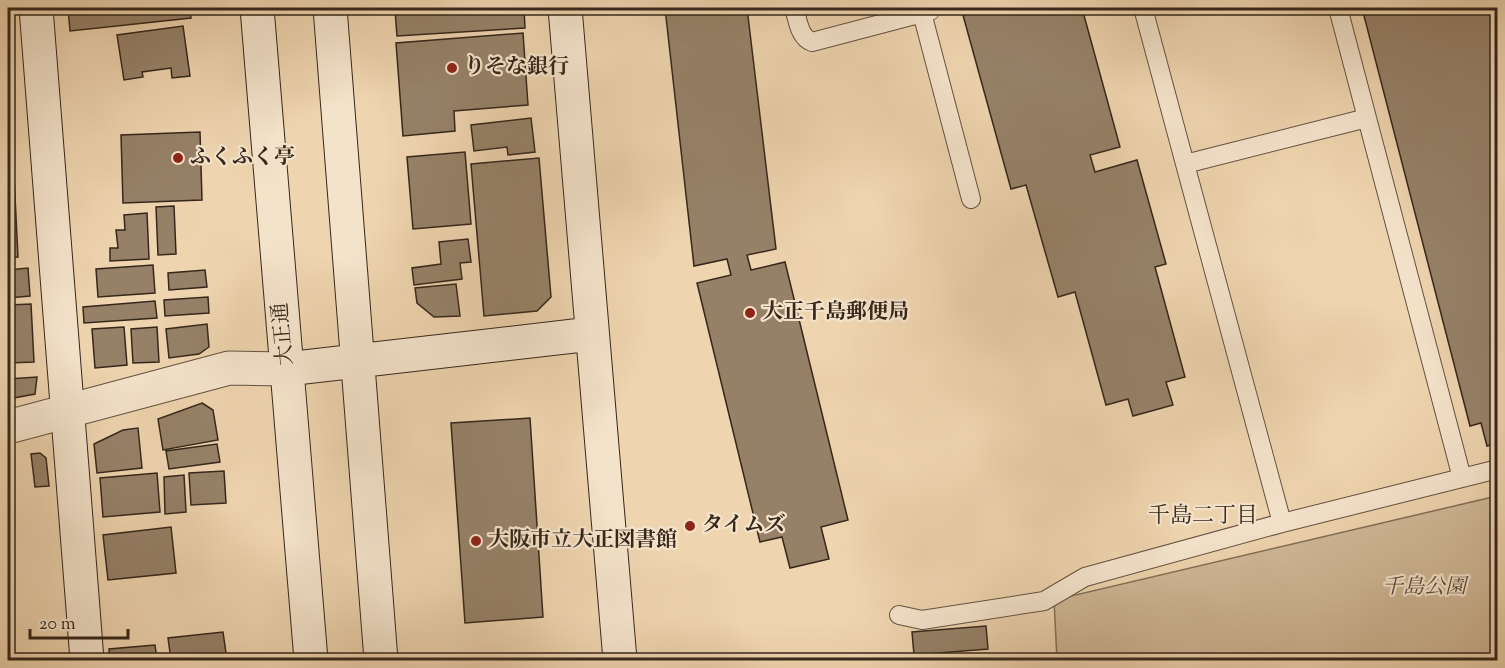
<svg xmlns="http://www.w3.org/2000/svg" width="1505" height="668" font-family="'Sorts Mill Goudy','Noto Serif JP',serif">
<rect width="100%" height="100%" fill="#eed4af"/>
<filter id="stains"><feTurbulence type="fractalNoise" baseFrequency=".00333" numOctaves="4"/><feColorMatrix values="0 0 0 0 .2 0 0 0 0 .09 0 0 0 0 .02 0 0 0 .5 -.17"/></filter>
<radialGradient id="worn" r=".72"><stop offset=".6" stop-color="#630" stop-opacity="0"/><stop offset="1" stop-color="#630" stop-opacity=".3"/></radialGradient>
<path fill="#cfb796" stroke="#826f58" stroke-width="1.5" d="M1497,496V660H1057L1054,600Z"/>
<path fill="#968168" stroke="#36271b" stroke-width="1.5" d="M68,8H190L191,18L70,31Z
M436,8H524L525,28L397,36L395,10Z
M665,8H747L776,249L747,255L751,270L785,262L848,520L821,527L829,559L790,568L782,537L760,542L697,283L731,275L727,259L694,266Z
M961,8H1082L1120,147L1090,155L1095,172L1137,160L1166,264L1155,267L1185,377L1166,382L1173,405L1133,416L1128,399L1106,405L1075,292L1058,297L1026,185L1011,189Z
M1362,8H1490L1498,38V443L1487,446L1481,423L1470,426Z
M183,26L190,76L172,78L171,68L142,72L143,77L124,80L117,35Z
M523,33L528,105L454,111L455,131L403,136L396,43Z
M8,55L18,257L8,258Z
M531,118L535,152L508,155L507,147L474,151L471,125Z
M200,132L202,200L123,203L121,135Z
M465,152L471,224L413,229L407,157Z
M539,158L551,297L537,311L484,316L471,164Z
M174,206L176,254L158,255L156,207Z
M147,213L149,259L110,261V248H118L116,230H125L124,215Z
M468,239L471,262L460,263L462,279L414,285L412,268L441,264L439,242Z
M153,265L155,293L98,297L96,269Z
M28,268L30,296L8,298V270Z
M205,270L207,287L169,290L168,273Z
M456,284L460,316L434,317L417,303L415,288Z
M208,297L209,313L165,316L164,300Z
M155,301L157,318L84,323L83,307Z
M31,304L34,362L8,363V305Z
M207,324L209,347L199,354L169,358L166,329Z
M124,327L127,365L95,368L92,329Z
M157,327L159,362L133,363L131,329Z
M37,377L35,394L8,399V379Z
M202,403L213,410L218,440L163,450L158,419Z
M530,418L543,617L465,623L451,423Z
M138,428L142,468L97,473L94,444L123,430Z
M217,444L220,462L169,469L166,451Z
M40,453L46,458L49,486L35,487L31,454Z
M224,471L226,503L191,505L189,473Z
M157,473L160,512L103,517L100,478Z
M184,475L186,512L165,514L164,477Z
M171,527L176,573L108,580L103,535Z
M986,626L988,649L914,655L912,632Z
M223,632L227,660H171L168,638Z
M155,645L157,660H110L109,649Z"/>
<g fill="none" stroke-linecap="round" stroke-linejoin="round">
<defs>
<path id="lane" d="M794,8C798,20 799,37 812,42L930,11V9
M1143,8L1185,164L1367,118
M1338,8L1462,478
M922,13L971,199
M1185,164L1282,523
M899,615L922,620L1044,601L1085,577L1282,523L1498,469"/>
<path id="street" d="M8,427L229,368L287,369"/>
<path id="secondary" d="M36,8L87,660
M257,8L311,660
M330,8L381,660
M565,8L620,660
M287,369L591,334"/>
</defs>
<use href="#lane" stroke="#645240" stroke-width="20"/>
<use href="#street" stroke="#645240" stroke-width="35"/>
<use href="#secondary" stroke="#36271b" stroke-width="35"/>
<use href="#lane" stroke="#f4e3cb" stroke-width="18"/>
<use href="#street" stroke="#f4e3cb" stroke-width="33"/>
<use href="#secondary" stroke="#f4e3cb" stroke-width="33"/>
</g>
<g fill="#8f2418" stroke="#f4e3cb" stroke-width="2">
<circle cx="452" cy="68" r="6"/>
<circle cx="178" cy="158" r="6"/>
<circle cx="750" cy="313" r="6"/>
<circle cx="690" cy="526" r="6"/>
<circle cx="476" cy="541" r="6"/>
</g>
<g text-anchor="middle" dominant-baseline="central" stroke-width="4.5" stroke-linejoin="round" paint-order="stroke">
<g font-size="21" font-weight="bold" fill="#36271b" stroke="#f4e3cb" text-anchor="start">
<text x="464" y="68">りそな銀行</text>
<text x="190" y="158">ふくふく亭</text>
<text x="762" y="313">大正千島郵便局</text>
<text x="702" y="526">タイムズ</text>
<text x="488" y="541">大阪市立大正図書館</text>
</g>
<g font-size="21" fill="#36271b" stroke="#f4e3cb">
<text transform="translate(284 334) rotate(-95)">大正通</text>
</g>
<g font-size="21" font-style="italic" fill="#5c4b3a" stroke="#f4e3cb">
<text x="1424" y="588">千島公園</text>
</g>
<g font-size="22" fill="#36271b" stroke="#f4e3cb">
<text x="1203" y="517">千島二丁目</text>
</g>
</g>
<rect width="1505" height="668" fill="none" stroke="#eed4af" stroke-width="30"/>
<rect x="9" y="9" width="1487" height="650" fill="none" stroke="#36271b" stroke-width="3"/>
<rect x="15" y="15" width="1475" height="638" fill="none" stroke="#36271b" stroke-width="1.5"/>
<path d="M30 629v9h98v-9" fill="none" stroke="#36271b" stroke-width="3"/>
<text x="39" y="629" font-size="18" fill="#36271b" stroke="#f4e3cb" stroke-width="4.5" paint-order="stroke">20 m</text>
<rect width="100%" height="100%" filter="url(#stains)"/>
<rect width="100%" height="100%" fill="url(#worn)"/>
</svg>
